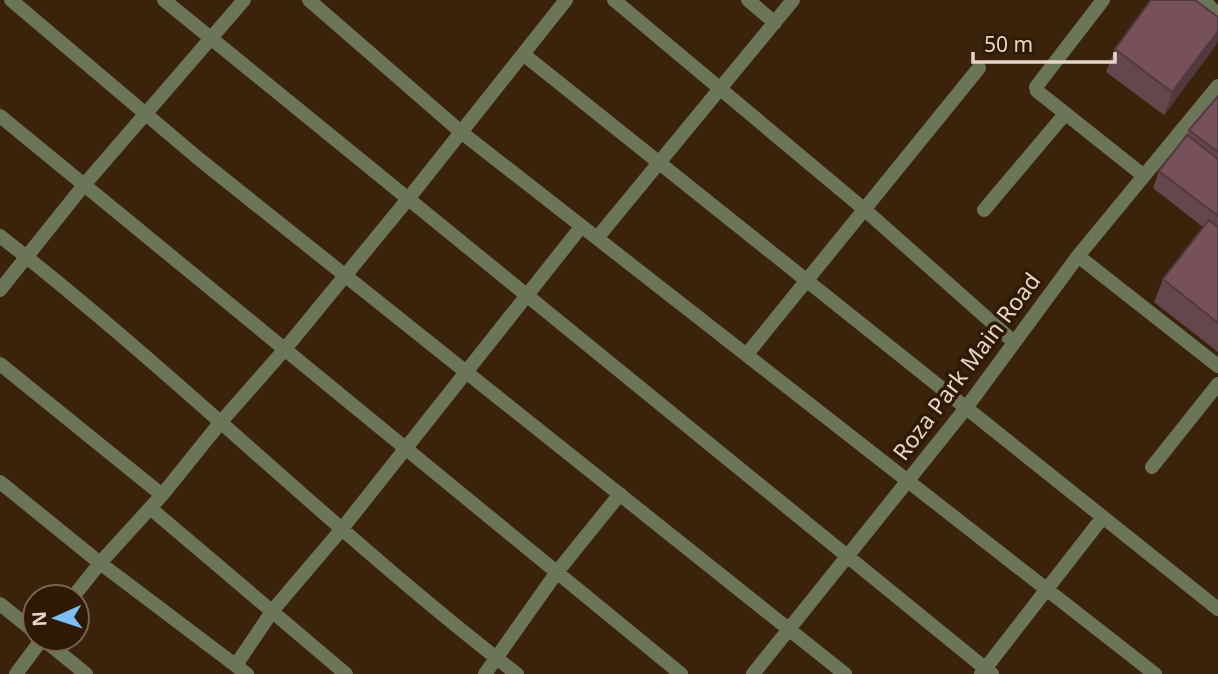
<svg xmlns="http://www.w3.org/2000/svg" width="1218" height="674" font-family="'Noto Sans',sans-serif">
<rect width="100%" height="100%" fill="#3a230a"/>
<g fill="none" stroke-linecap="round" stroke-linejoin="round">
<path stroke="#6b7659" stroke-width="14" d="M11,0L199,159L845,674
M164,0L992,674
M309,0L461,132L1155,674
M614,0L865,210L1014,342
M748,0L775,23
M1103,0L1036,87L1037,91L1144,176
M1204,0L1218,16
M523,54L1218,609
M0,116L681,674
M984,210L1065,114
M0,236C178,375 338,536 517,674
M597,238L793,0
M1078,256L1218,366
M0,290L84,185L244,0
M747,354L979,68
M0,364L162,495
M1152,467L1218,384
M0,482L100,563L247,674
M150,508L346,674
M73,597L100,563L162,495L220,423L285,349L408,199L566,0
M0,604L35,632
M43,639L86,674
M236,665L273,610L341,530L581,227
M16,674L42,639
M485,674L557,572L620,494
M753,674L966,408L1078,256L1218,86
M981,674L1103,517"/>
</g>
<path fill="#65464d" d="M1216,45L1164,115L1106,72L1115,49Z
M1218,96V352L1154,302L1163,279L1203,227L1153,188L1159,171L1187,135L1189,130Z"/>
<path fill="#53393e" d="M1218,31V40L1216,45L1164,115L1172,92Z"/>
<path fill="#765159" stroke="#53393e" stroke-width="2" d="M1151,0H1195L1218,17V31L1172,92L1115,49Z
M1218,96V152L1189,130Z
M1187,135L1218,159V216L1159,171Z
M1209,220L1218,227V323L1163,279Z"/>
<g text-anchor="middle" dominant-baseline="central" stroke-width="7" stroke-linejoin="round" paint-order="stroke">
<g font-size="23" fill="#e5d5c7" stroke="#301902">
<text transform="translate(966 366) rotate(-53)">Roza Park Main Road</text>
</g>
</g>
<g transform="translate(56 618) rotate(267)"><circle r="33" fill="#301902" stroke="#786451" stroke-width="2"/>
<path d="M0-5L12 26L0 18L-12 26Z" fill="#7abff8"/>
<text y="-10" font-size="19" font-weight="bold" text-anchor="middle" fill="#e5d5c7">N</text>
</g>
<path d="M973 52v10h142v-10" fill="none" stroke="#e5d5c7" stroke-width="3.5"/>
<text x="984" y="52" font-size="21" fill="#e5d5c7" stroke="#301902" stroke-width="5" paint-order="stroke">50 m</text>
</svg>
